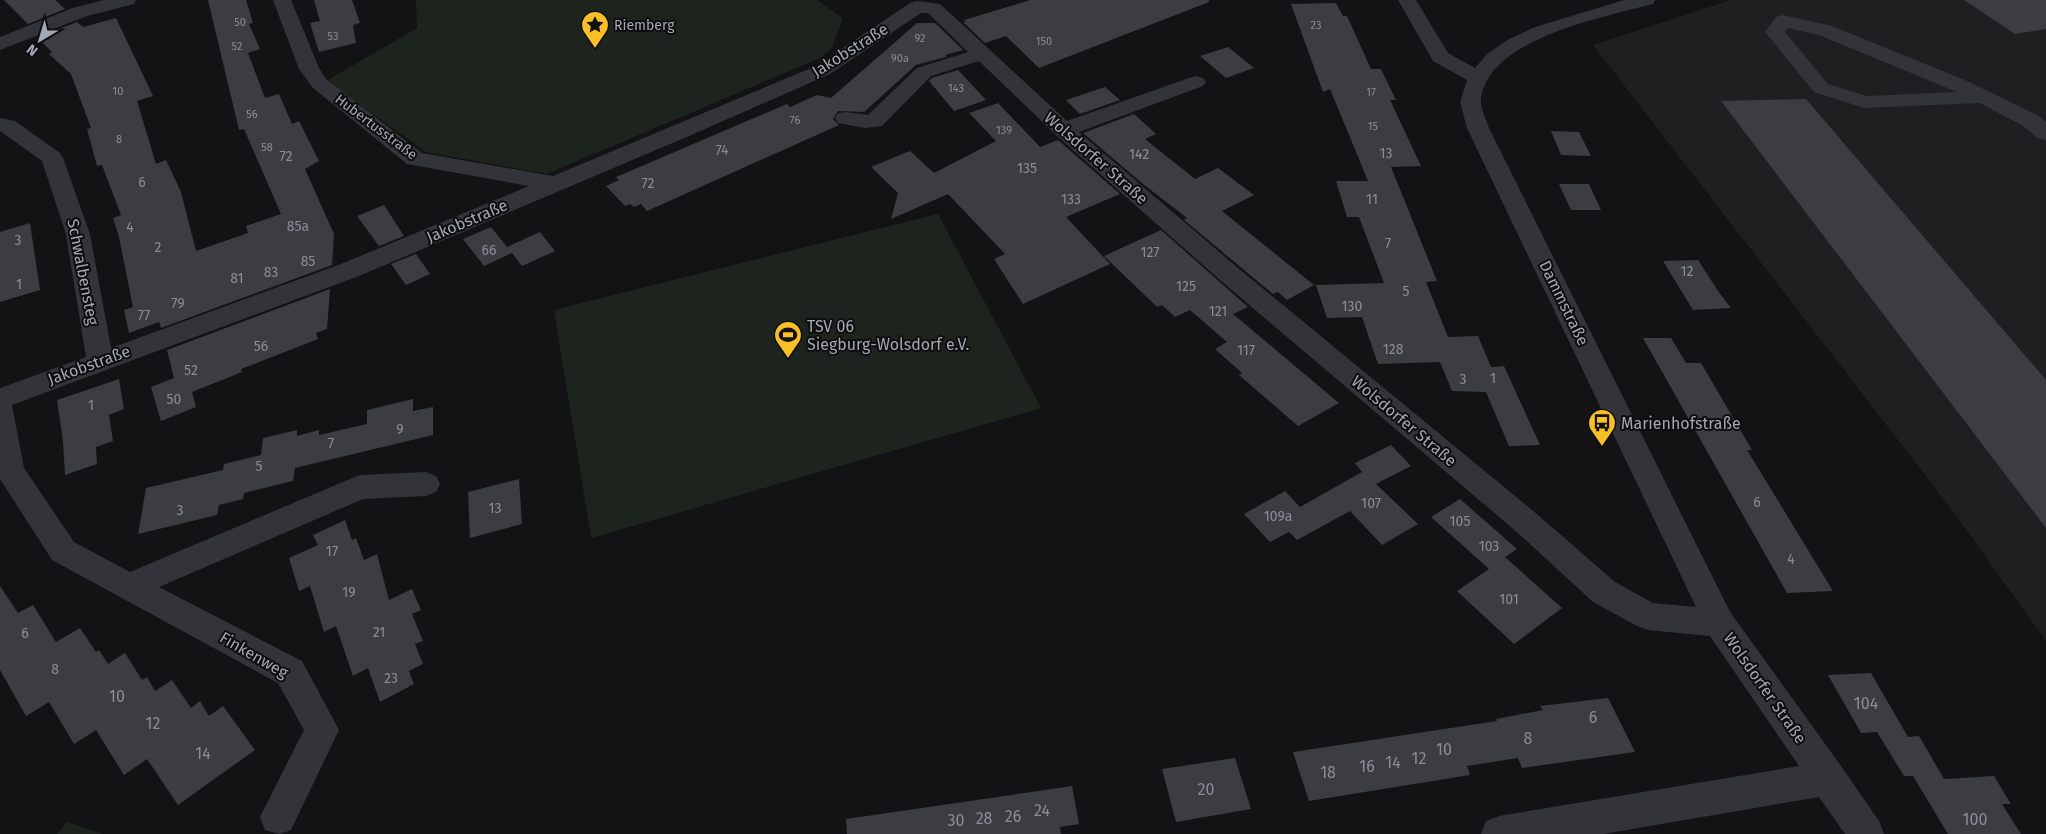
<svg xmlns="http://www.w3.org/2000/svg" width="2046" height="834" font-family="'Fira Sans',sans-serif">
<rect width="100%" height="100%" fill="#131214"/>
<path fill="#1f1e21" d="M1731,0H2046V641L1949,506L1593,45Z"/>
<path fill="#1d241e" d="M416,0H817L843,18L832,48L820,58L547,174L426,152L326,81L417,28Z
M938,214L1041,408L591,538L554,310Z
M67,822L104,834H57Z"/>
<path fill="#3c3d41" d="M4,0H55L65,9L28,24Z
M208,0H246L253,23L249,24L260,49L248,53L265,98L279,94L292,124L299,121L319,161L305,169L334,234L332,265L161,328L159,322L129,333L124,310L133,307L119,237L113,218L121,215L102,165L97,166L87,129L91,128L71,74L49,54L52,52L42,42L45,41L40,36L77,22L83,27L116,18L153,96L137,101L156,164L166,160L181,192L196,251L248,233L246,226L281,214L244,129L239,130Z
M314,0H352L360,23L353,25L356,43L319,52L310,23L320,21Z
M1030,0H1209V2L1039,68L1006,36L985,43L963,22H967L964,20Z
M1964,0H2046V29L2015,34Z
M1336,3L1343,16H1347L1371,69H1381L1396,100H1390L1421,166L1391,167L1437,281L1426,282L1448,337L1478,336L1491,367L1504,366L1540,445L1509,446L1486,392L1452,391L1440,362L1378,364L1362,317L1327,318L1316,285L1384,283L1359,217H1347L1336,181H1368L1330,89L1323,92L1291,4Z
M917,23H935L963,50L945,55L946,57L916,65L864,112L838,111L833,119L839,125L647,211L641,204L634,207L630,204L625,206L606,186L619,180L616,177L787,104L790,107L817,95L831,98Z
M1228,47L1254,68L1226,78L1200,56Z
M958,70L986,100L954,111L929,81L932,78Z
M1105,87L1120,100L1080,114L1066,100Z
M1806,99L2046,380V528L1721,101Z
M998,103L1040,147L1058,140L1120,194L1066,217L1110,264L1023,304L994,259L1005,254L948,194L891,219L898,193L871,167L910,151L934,173L996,141L969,113Z
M1134,114L1156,134L1145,139L1195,179L1218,168L1254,195L1222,211L1314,285L1287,300L1278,292L1273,294L1184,220L1187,218L1143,184L1083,133Z
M1551,131L1579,132L1591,156L1561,155Z
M1559,184H1589L1601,210H1571Z
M384,205L404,236L379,246L357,216Z
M30,223L40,290L0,302V232Z
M491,227L507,247L540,232L555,251L522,266L512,253L484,266L463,239Z
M1161,230L1248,307L1233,314L1339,403L1298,426L1239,375L1242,373L1215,349L1227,342L1190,310L1175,317L1162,305L1157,307L1104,256Z
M416,254L430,274L406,285L391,264Z
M1698,260L1718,291L1731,308L1693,310L1663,261Z
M330,289L327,329L316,333L318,339L241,369L242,372L192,392L196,407L161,421L151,387L174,378L167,350Z
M1643,338H1671L1686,363H1701L1752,450H1747L1833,591L1787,593Z
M119,379L124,409L109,415L113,441L96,447L97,464L65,475L63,441L57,400Z
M413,399V411L433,407V435L295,468L293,481L244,493L243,499L219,505L217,515L138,534L146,488L223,470L224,464L261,455L263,438L297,430V436L319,430V435L367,424V410Z
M1391,445L1411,466L1376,484L1418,524L1382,545L1350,511L1297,540L1289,532L1270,542L1244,514L1285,491L1300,507L1362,472L1355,463Z
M519,479L522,524L470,538L468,492Z
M1460,499L1517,549L1505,557L1562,608L1514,644L1457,591L1489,569L1431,517Z
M345,520L352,540L356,538L364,560L377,554L389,600L412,589L421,610L412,614L423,641L415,644L423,664L409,671L414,684L380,702L368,668L353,676L336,626L324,632L310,586L299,591L289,558L318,545L313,535Z
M0,586L18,613L33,605L56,642L80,628L96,652L99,650L108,664L125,653L142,680L147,677L155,691L172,680L191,708L200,701L209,716L223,706L255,750L178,805L147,759L124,775L96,730L74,744L49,702L26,716L0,670Z
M1871,673L1908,737L1919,736L1944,779L1994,776L2011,804H2002L2021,834H1948L1913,776H1904L1877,732L1861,733L1828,675Z
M1608,698L1635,752L1522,768L1518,758L1467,766L1470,775L1309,801L1293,752L1497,721L1496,719L1543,710L1540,706Z
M1235,758L1251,809L1176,822L1162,769Z
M1072,786L1079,824L1060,827L1061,834H847L846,819Z"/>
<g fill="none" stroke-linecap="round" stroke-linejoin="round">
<path fill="#333439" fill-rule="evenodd" d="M104,0H136L134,4L87,16L0,50V37L73,8Z
M273,0H291L319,68L327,80L422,153L553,176L816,66L910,3L917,1L940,4L1067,121L1189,78L1196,76L1203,78L1206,82L1203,86L1079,132L1238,268L1538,515L1615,582L1653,603L1696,607L1467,128L1460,102L1467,80L1433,61L1398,0H1416L1448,53L1475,68L1487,54L1509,39L1535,27L1624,0H1655L1653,4C1604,17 1490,38 1481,98C1480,108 1486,119 1489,128L1730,612L1841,766L1879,821L1884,834H1845L1819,797L1603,834H1481L1486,821L1499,816L1799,766L1710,636L1648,630L1637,626L1593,602L1518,533L1220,280L1056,135L979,61L931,76L882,126L865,128L838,123L835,118L838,113L846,112L868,115L917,68L968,52L928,13H921L830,74L696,133L359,276L12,405L24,468L74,542L130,572L350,479L360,475L426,472L436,476L440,484L436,492L426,496L363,499L159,587L302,661L339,730L291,830L280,834L265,830L260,817L304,730L278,683L52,560L0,479V388L86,357L66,234L42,161L0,131V118L15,121L60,153L63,158L90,234L111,348L341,264L529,186L407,164L313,88L299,69Z
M1783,15L1832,26L1967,81L2039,116L2046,122V140L2038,138L2023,126L1980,103L1864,108L1814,92L1765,32L1776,17ZM1788,28L1819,35L1957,92L1866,96L1828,84L1785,32Z"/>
</g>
<defs>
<symbol id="sight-pin" viewBox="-11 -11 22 30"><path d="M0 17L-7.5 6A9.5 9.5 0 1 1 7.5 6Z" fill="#f9bf26" stroke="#0e0e0f"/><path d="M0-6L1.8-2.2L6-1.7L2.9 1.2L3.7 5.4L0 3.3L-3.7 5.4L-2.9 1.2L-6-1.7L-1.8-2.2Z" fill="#111"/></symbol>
<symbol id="stadium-pin" viewBox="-11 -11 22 30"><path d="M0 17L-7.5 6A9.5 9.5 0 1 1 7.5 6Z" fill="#f9bf26" stroke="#0e0e0f"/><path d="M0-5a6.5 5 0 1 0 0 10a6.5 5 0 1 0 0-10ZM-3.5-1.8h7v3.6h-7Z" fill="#111"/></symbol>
<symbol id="bus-pin" viewBox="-11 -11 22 30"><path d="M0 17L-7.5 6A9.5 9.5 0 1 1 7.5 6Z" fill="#f9bf26" stroke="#0e0e0f"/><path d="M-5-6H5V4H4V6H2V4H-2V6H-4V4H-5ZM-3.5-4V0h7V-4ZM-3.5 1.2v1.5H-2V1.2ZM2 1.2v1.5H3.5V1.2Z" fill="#111"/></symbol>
</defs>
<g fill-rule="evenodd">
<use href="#sight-pin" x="579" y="9" width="32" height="43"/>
<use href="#stadium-pin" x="772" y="319" width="32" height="43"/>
<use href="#bus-pin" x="1586" y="407" width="32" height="43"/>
</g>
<g text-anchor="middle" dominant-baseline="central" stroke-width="4" stroke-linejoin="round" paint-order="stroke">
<g font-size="11" fill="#898d98">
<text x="240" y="22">50</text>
<text x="1316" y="25">23</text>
<text x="333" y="36">53</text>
<text x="920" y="38">92</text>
<text x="1044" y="41">150</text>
<text x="237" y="46">52</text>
<text x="900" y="58">90a</text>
<text x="956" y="88">143</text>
<text x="118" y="91">10</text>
<text x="1371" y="92">17</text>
<text x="252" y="114">56</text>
<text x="795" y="120">76</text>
<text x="1373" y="126">15</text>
<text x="1004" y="130">139</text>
<text x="119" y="139">8</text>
<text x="267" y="147">58</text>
</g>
<g font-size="14" fill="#a3a8b5" stroke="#0e0e0f" text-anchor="start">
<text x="614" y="25">Riemberg</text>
</g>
<g font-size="14" fill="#a3a8b5" stroke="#0e0e0f">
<text transform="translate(376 127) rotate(37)">Hubertusstraße</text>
</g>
<g font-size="14" fill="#898d98">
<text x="722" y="150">74</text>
<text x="1386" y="153">13</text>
<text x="1139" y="154">142</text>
<text x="286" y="156">72</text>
<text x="1027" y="168">135</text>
<text x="142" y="182">6</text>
<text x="648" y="183">72</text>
<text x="1071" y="199">133</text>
<text x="1372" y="199">11</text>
<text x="298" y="226">85a</text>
<text x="130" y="227">4</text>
<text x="18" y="240">3</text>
<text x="1388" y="243">7</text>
<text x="158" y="247">2</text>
<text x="489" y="250">66</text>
<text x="1150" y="252">127</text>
<text x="308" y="261">85</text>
<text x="1687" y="271">12</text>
<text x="271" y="272">83</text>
<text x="237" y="278">81</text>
<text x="19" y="284">1</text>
<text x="1186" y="286">125</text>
<text x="1406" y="291">5</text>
<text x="178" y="303">79</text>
<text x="1352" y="306">130</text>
<text x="1218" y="311">121</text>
<text x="144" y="315">77</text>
<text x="261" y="346">56</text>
<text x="1393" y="349">128</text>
<text x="1246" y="350">117</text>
<text x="191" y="370">52</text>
<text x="1493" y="378">1</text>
<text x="1463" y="379">3</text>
<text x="174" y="399">50</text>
<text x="91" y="405">1</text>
<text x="400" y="429">9</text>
<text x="331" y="443">7</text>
<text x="259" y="466">5</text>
<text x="1757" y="502">6</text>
<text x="1371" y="503">107</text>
<text x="495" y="508">13</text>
<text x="180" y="510">3</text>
<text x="1278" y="516">109a</text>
<text x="1460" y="521">105</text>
<text x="1489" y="546">103</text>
<text x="332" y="551">17</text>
<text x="1791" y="559">4</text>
<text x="349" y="592">19</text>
<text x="1509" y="599">101</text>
<text x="379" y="632">21</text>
<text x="25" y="633">6</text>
<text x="55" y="669">8</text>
<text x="391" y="678">23</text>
</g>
<g font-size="16" fill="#a3a8b5" stroke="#0e0e0f">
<text transform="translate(850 50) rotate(-32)">Jakobstraße</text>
<text transform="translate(1096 158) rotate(41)">Wolsdorfer Straße</text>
<text transform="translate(467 221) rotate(-23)">Jakobstraße</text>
<text transform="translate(83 272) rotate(79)">Schwalbensteg</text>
<text transform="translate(1564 303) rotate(64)">Dammstraße</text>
<text transform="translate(89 365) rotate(-20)">Jakobstraße</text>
<text transform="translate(1404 421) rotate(40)">Wolsdorfer Straße</text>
<text transform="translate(254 655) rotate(30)">Finkenweg</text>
<text transform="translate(1765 688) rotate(55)">Wolsdorfer Straße</text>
</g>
<g font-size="16" fill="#a3a8b5" stroke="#0e0e0f" text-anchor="start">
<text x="807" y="326">TSV 06<tspan x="807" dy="18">Siegburg-Wolsdorf e.V.</tspan></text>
<text x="1621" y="423">Marienhofstraße</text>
</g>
<g font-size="16" fill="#898d98">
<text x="117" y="696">10</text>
<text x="1866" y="703">104</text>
<text x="1593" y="717">6</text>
<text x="153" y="723">12</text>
<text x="1528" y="738">8</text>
<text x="1444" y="749">10</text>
<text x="203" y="753">14</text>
<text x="1419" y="758">12</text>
<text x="1393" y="762">14</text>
<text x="1367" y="766">16</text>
<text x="1328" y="772">18</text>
<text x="1206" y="789">20</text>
<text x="1042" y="810">24</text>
<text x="1013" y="816">26</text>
<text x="984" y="818">28</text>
<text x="1975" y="819">100</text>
<text x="956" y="820">30</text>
</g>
</g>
<g transform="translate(40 40) rotate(218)" stroke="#0e0e0f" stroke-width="4" paint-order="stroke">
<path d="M0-4L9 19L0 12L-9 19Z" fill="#a3a8b5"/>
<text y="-8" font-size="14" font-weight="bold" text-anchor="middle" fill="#a3a8b5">N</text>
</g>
</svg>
